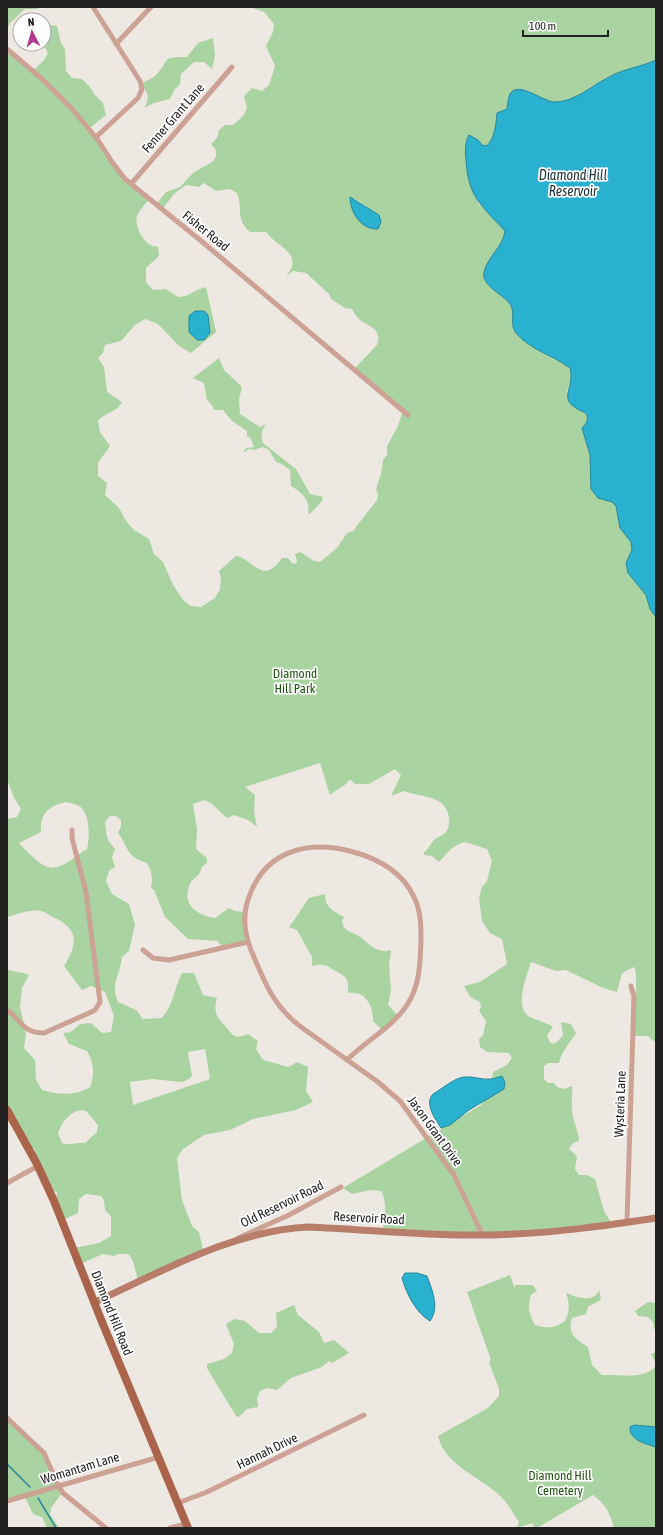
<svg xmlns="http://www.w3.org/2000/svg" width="663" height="1535" font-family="'Asap Condensed',sans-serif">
<rect width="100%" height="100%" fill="#ede9e2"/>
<path fill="#aad3a2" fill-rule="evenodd" d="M7,7H39L37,9H25L10,23L7,29Z
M250,7H656V60L607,77L576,97L555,102L547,101L528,91L518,89L510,95L507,109L497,113C496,124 495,137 487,146L484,145L478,203L505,231L504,240L492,257L488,285C505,300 514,300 513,324L551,357L563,363L570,368L572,376L567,391L574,408L586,413C589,419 587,423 582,428L590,455L591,489L598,498L612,502L616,506L620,528L631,542L632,550L626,563L628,573L646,595L650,609L656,617V1043L648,1036H634C634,1024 639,973 634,967L622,973L617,992L603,988L566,970L556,971L531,962C527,976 513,1008 530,1017C538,1021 546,1022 553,1027L547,1035L549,1041L553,1044L557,1042L563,1035L561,1022L571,1024L576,1033C570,1043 561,1052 559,1063H548L544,1066V1079L548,1083H554L557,1087L564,1089L572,1086C573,1094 571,1101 572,1109C572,1120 579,1131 579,1141L573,1143L569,1149L577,1156L575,1169L579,1175H587L595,1179L604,1211L612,1224L494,1235L383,1230C384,1218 388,1202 381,1191L371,1190L352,1194L343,1188L481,1105L502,1076L492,1080L493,1072L507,1065L512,1058L509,1053L487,1052L480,1047L479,1039L483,1035L486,1021L479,1011L481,1007L480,1002L470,997L464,986L480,982L507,964L502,939L490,933L482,921L479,898L482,887L487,881L492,861L487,849L465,842C452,845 448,853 439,862L432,856L424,855V852C429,849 430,844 434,840C437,837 442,836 445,833C453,825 449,808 440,802C428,795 416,796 404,791L391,796L401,775L395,769L369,784H355L351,780H349C344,788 336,789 330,795L320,763L245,787L255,795L254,812L257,827L248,820L234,815L227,818L212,804L205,800L193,804L197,829L196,849L207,858V863C201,866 202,870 198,875C196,878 191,880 190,884C181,905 197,915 215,918L229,908L235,911L245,912L247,943L223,949L218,941L188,939L165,917L154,890L151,888C153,878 152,872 147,863C126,857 129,848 118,833L121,826V820L116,816H110L105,822C107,836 105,837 115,849L112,857L115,867L109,871L106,881L112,894L129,904L135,925L129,951L122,957C120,976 110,984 118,1002L136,1010L143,1019L162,1018C174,1004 174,988 182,973H194L203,995L217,998C213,1013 217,1017 225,1026C233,1035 234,1040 248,1034L258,1041L256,1049L263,1060L289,1067L297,1062L308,1067L306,1091L313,1102L296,1110L253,1119L230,1130L204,1135L183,1149L177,1158L182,1200L192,1226L199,1232L204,1254L139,1283C135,1274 135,1259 128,1254H118L114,1256L103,1254L80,1264L74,1248L99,1243L111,1236V1216L105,1210L104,1200L101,1196L86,1194L79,1199L78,1213L63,1220L56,1205L57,1192L50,1190L33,1156L35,1149L28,1147L7,1109V969C14,973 22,971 29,975L22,988L20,1007L26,1034L24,1048L35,1060L36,1080L42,1090C58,1095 75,1096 90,1087C95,1074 94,1063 87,1051L69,1044L63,1033L71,1032L80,1024L91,1023L102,1033L111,1032L114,1016L105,992L91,986L82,990L64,966C77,945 80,930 55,918C50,916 46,912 41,911C29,909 18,914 7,917V819L17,817L21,809L14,798L7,779V48L34,70L44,60L48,53L43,44L44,24L57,26L61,43L65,49L66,71L72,78L82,79L90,87L94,94L103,103L106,115L90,128L125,178L150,198C146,203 141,208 138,214C133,222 141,239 149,244C151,246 155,246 158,247L159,256L146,268V282L153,290L166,289L178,297L186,296L197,290L206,287L216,332L191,353L179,346L158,324L145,319L135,325L121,341L105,345L103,353L98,358L104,367L107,392L122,402C118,412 104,413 98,421L100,432L110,446L98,463V476L107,483L105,495L119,508L126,521L134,530L149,539L154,554L163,562L173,585L183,600L191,606L201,607L215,598L220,589L221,577L219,571L236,556C253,558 262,587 282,558H288L293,564L296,563L297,561L295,554L300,552L314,561L320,562L337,548L347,533L353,531L377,500L378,494L376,489L381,474L383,460L387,455V446L398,426L403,410L355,368L377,345C383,328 367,326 360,320C357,317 354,313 352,309L345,308L331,299L329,294L306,273L293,271L286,276C305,254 278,248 266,232H250C235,219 243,208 237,193L230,189L216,191L204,183L199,187L186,185L175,193L163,208L157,203L166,192L180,187L193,173L212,162L216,157V150L211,144L217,138L219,130L225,125H233L244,115L247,108L244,96L252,88L262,91L269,85L275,66L266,46L273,32L274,24L264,12ZM354,198L379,215L356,217ZM66,802C70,803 76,804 79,806C90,812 90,838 87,849C78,854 68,864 57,867C44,872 27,851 19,843L41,832C40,813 49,806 66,802ZM205,1049L210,1079L133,1105L130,1082L152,1079L182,1082L189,1079L192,1076L188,1052ZM81,1110L86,1111L98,1125L97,1132L85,1143C77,1142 70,1146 62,1143L58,1133C63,1121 68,1113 81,1110Z
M213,38L215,56L212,69L204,62H194L181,74L180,84L175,89L170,99L154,103L144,108C151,98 147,94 142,83C146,81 153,78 156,75C171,59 160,57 187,57L198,43Z
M219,358L224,370L242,387L239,399L240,414L260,427L266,424C262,430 260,436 263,443L296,469L310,494L323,497L322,501L310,514L308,513C311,500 301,492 291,486L290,470L282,464L276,462L269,450L263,447L254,450L249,449L243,453L246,448L254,447L250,437H247V431L232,421L223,410H214L212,405L207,400L204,383L193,378Z
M325,894C324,907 334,912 344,917L342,921C344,933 352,931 360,937C370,944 376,954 390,950L391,951L389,965L391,990L388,1005L398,1016L382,1030L373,1021C373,1006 366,990 348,993C349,975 345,977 332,969C325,964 321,964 312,966V957L297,930L289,927C296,918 302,908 309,898Z
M510,1275L515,1289V1285H533L537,1291L531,1295C527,1307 529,1314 535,1325C547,1329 554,1328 564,1322C570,1312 570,1304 566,1293C576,1297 594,1304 599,1290L601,1300L588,1307L586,1314L572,1318C567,1335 576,1339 588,1347L592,1365L602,1375C619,1374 643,1380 655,1367V1362L651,1354L656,1352V1427L634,1425L630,1427C629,1440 646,1444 656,1447V1528H614C610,1514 606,1504 593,1495L537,1528H535L532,1523L517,1528L519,1522C514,1515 509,1505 503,1499C483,1477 445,1467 438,1436L488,1408L499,1396V1389L489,1362L491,1360L467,1292Z
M648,1302L656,1303V1330L654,1329L653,1322L648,1317L638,1316L635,1311Z
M294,1305L298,1315L319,1332L324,1343L334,1340L349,1353L332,1363L329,1361L322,1367L291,1378L277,1390L268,1388L260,1391L257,1399L258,1407L247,1409L239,1417L236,1416L207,1368V1364L224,1359L232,1353L234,1344L226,1324L234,1319L245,1321L259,1333H271L277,1327L276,1313Z
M7,1418L44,1454L62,1493L51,1508L50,1514L59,1528H47L42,1517L33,1514L25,1497L7,1502Z"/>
<path fill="#29b1cf" stroke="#27869a" d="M656,60V617L650,609L646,595L628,573L626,563L632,550L631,542L620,528L616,506L612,502L598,498L591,489L590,455L582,428C587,423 589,419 586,413C553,400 576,390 570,368C553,355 530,350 516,333C509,324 516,313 510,304C503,294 481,286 484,272C488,256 503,247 505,231C481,205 468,197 466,159C465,152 465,141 469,135L478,140L482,145L487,146C495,137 496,124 497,113L507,109C508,104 508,98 510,94C518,80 543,102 555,102C576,101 590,87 607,78C622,69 641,67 656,60Z
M350,197L379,215L381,222L378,229C361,230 350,212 350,197Z
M195,311H204L208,315L210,333L204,340H197L189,332V316Z
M502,1076L505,1083L504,1089L469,1110L450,1125L441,1128C435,1119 424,1103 433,1094C442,1089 454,1078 464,1077C480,1076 483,1083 502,1076Z
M405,1273H417L427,1276C432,1290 440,1307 430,1321C416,1313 406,1293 402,1278Z
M634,1425L656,1427V1447C646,1444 629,1440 630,1427Z"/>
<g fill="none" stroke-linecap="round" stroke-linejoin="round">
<path stroke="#27869a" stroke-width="1.5" d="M7,1464L30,1487
M38,1498L56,1528"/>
<path stroke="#cba294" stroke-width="5" d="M93,7L140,81L142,89L138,98L96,137
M116,44L151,7
M7,49L42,79L72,109L98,140L112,162L125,179L200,240L408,415
M131,184L232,67
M143,950L153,958L169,960L248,942
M7,1010C22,1021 23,1033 44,1033L89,1013L95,1010L100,1002L86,892L72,838V830
M347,1060C365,1041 392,1028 407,1005C420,985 420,964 421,941C421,926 421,911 414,897C402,871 377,858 350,851C307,840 265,851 249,897C242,915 244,932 251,950C264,981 273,1006 301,1027L378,1082L400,1101L454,1175L482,1234
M7,1183L38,1166
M627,1222L634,996L631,986
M238,1238L289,1215L341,1187
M7,1418L44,1453L58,1485L63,1493L106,1528
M7,1501L159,1457
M178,1503L207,1492L364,1415
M170,1528L186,1524"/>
<path stroke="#b97e6a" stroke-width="7" d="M95,1302C163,1271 232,1231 308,1227C377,1230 446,1238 514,1234C562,1232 609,1225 656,1218"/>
<path stroke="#ab644c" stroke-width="8" d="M7,1110L37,1164L54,1201L102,1322L188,1528"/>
</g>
<g text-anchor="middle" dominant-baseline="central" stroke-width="3.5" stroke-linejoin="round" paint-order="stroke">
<g font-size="13" fill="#23211f" stroke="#fff">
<text transform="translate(173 118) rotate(-49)">Fenner Grant Lane</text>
<text transform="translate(206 231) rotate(39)">Fisher Road</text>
<text transform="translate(620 1104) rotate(-88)">Wysteria Lane</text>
<text transform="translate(435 1131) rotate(54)">Jason Grant Drive</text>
<text transform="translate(282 1204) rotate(-26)">Old Reservoir Road</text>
<text transform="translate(369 1218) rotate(3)">Reservoir Road</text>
<text transform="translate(112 1313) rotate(68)">Diamond Hill Road</text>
<text transform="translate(267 1451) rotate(-26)">Hannah Drive</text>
<text transform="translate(80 1468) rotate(-17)">Womantam Lane</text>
</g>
<g font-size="13" fill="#1f5811" stroke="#fff">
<text x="295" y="673">Diamond<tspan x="295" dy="15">Hill Park</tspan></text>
<text x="560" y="1475">Diamond Hill<tspan x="560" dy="15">Cemetery</tspan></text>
</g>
<g font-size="14" font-style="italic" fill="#20363c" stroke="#fff">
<text x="573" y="175">Diamond Hill<tspan x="573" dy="16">Reservoir</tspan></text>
</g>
</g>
<rect width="663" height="1535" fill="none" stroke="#23211f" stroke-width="16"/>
<g transform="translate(32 32) rotate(354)"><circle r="19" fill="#ffffff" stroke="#a7a6a5"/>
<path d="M0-3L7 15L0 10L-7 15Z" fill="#b23a8f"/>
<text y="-6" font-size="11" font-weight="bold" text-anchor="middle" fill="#23211f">N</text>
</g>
<path d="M523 30v6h85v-6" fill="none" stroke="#23211f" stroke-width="2"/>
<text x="529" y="30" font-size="12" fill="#23211f" stroke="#ffffff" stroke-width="3" paint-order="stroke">100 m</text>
</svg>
